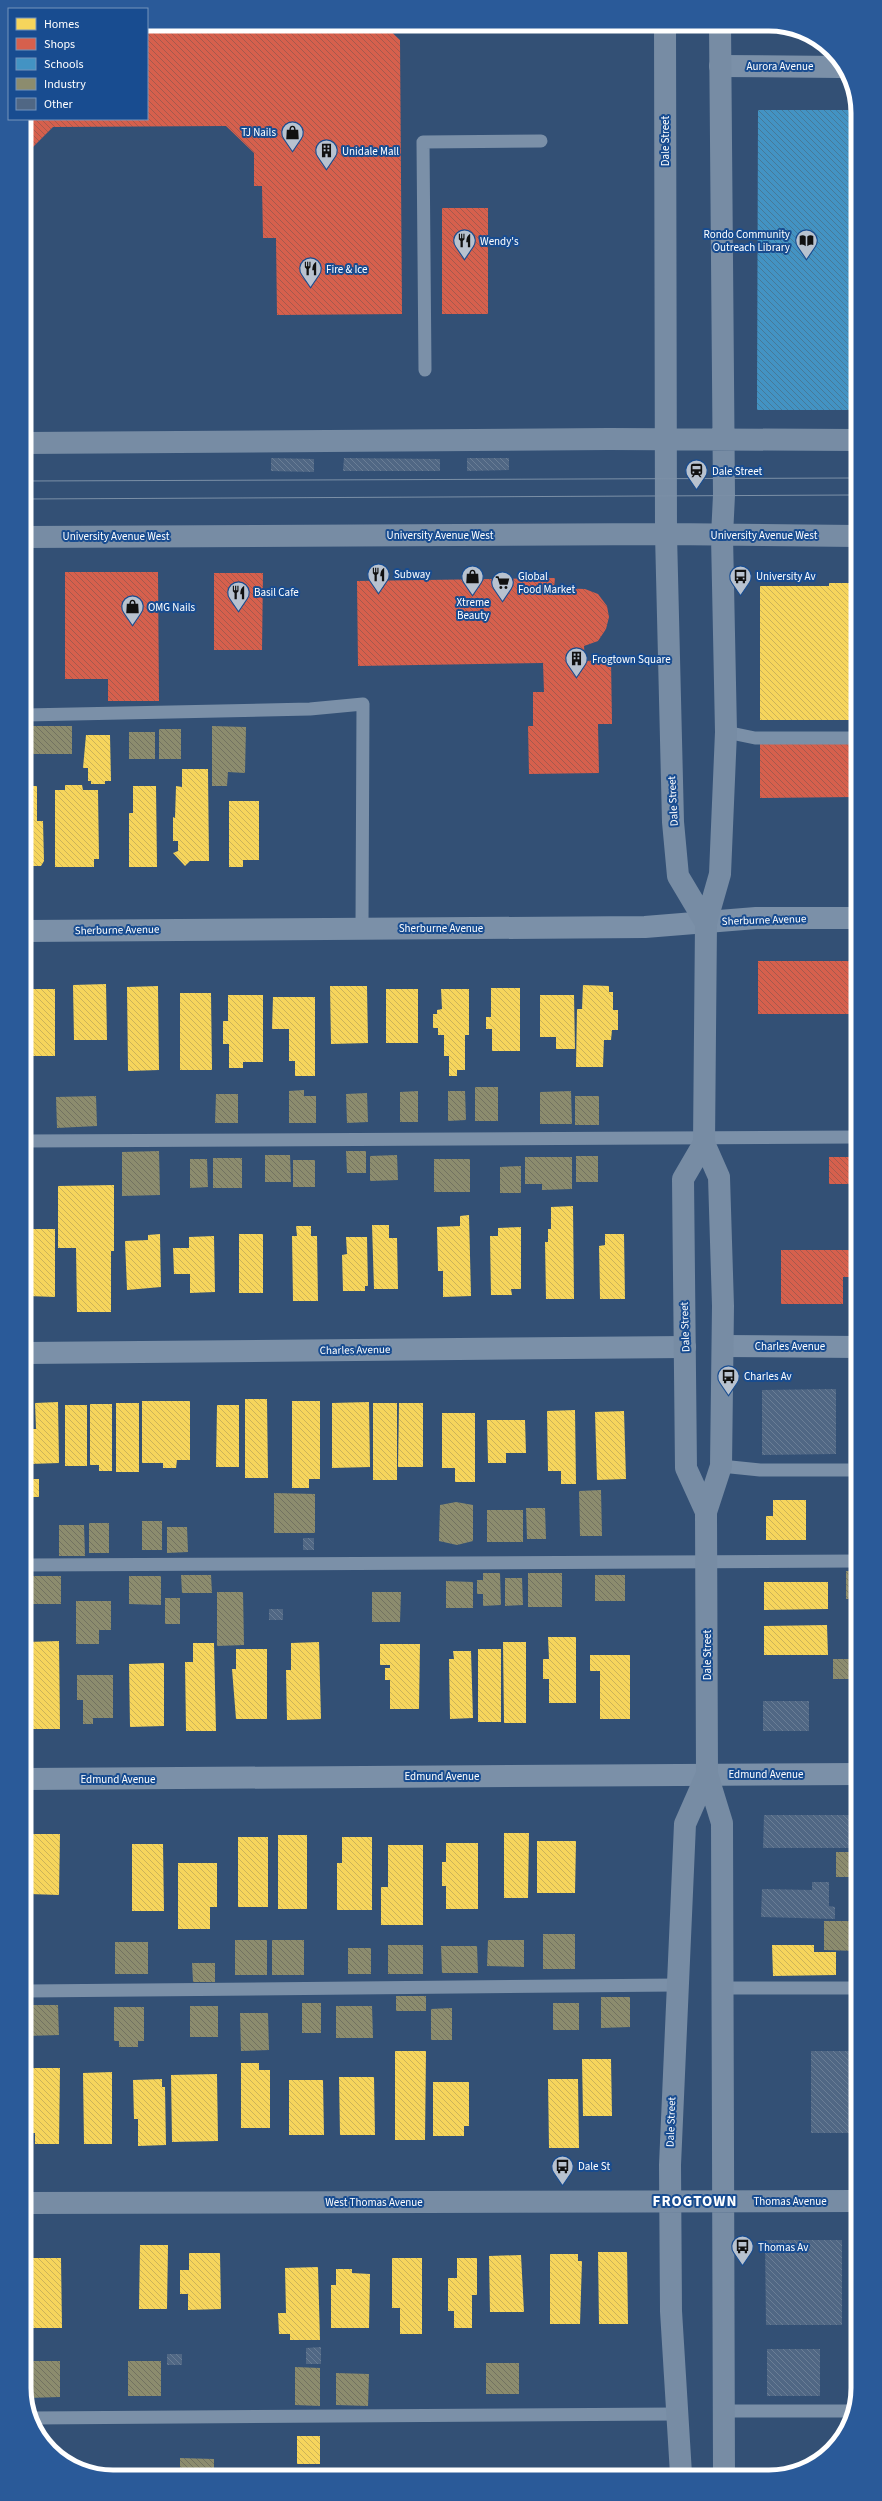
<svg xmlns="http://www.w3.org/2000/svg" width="882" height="2501" font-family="'Source Sans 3',sans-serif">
<defs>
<pattern id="homes-back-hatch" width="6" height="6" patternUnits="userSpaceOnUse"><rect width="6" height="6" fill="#f6d55c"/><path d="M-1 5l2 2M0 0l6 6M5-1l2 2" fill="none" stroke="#ccb358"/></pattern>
<pattern id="shops-back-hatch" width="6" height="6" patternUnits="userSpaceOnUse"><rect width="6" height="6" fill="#d6604d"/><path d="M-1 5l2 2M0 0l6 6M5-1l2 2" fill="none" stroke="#a6594d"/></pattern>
<pattern id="schools-back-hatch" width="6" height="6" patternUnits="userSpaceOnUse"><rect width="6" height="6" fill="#4393c3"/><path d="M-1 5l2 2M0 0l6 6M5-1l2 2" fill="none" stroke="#467a99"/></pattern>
<pattern id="industry-back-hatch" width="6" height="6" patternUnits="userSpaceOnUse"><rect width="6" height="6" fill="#8c8c6e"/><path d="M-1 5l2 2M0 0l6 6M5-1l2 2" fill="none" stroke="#727260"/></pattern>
<pattern id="building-back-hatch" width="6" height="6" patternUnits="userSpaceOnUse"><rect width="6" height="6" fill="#506784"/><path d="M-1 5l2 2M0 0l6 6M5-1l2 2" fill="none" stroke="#6a7e96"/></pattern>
</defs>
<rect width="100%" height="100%" fill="#335075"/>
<path fill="url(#homes-back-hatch)" d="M829,583H856V720H760V586H829Z
M86,735H110L111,781H105V784H91V781H88V768H83Z
M182,769H208L209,861H190L185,866L173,853L178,851V841H173V817L175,818L176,786L182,787Z
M65,785H82L83,790H98L99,859H94V867H55V790H65Z
M25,786H37V821H43L44,861L41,866H25Z
M133,786H156L157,867H129V813H133Z
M229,801H259V860H243V867H229Z
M106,984L107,1040H74L73,985Z
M583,985L609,986V992H613V1010H618V1030H612L611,1040H604L603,1067H576L577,1009H582Z
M158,986L159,1070L128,1071L127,987Z
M330,986H367L368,1043L331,1044Z
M491,988H520V1051H492V1029H486V1017H491Z
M26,989H55V1056H26Z
M386,989H418V1043H386Z
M441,989H469V1035H465V1070H457V1076H449V1056H444V1035H438V1028H433V1014H437V1010L442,1009Z
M180,993H211L212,1070H180Z
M228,995H263V1062H243V1068H229V1044H223V1021H228Z
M540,995H574L575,1049H556V1037H540Z
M273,997H315V1076H295V1061H289V1029H272Z
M114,1185V1251H111V1312H77L76,1248H58V1186Z
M573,1206L574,1299H546L545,1242H548V1229H551V1207Z
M469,1215L471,1296L443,1297V1271H438L437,1227L460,1226V1216Z
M372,1225H389V1238H397L398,1289H374Z
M296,1226H311V1236H317L318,1301H293L292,1236H297Z
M521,1227V1289H511L512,1295H491L490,1236H498V1228Z
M29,1229H55V1297L28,1296L26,1248H29Z
M160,1234L161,1287L127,1290L125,1241L148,1240V1235Z
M239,1234H263V1293H239Z
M605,1234H624L625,1299H600L599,1246L605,1245Z
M214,1236L215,1292L190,1293V1274H174L173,1248H189V1237Z
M346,1237H367L368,1286H365V1291H343L342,1255L347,1254Z
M245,1399H267L268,1478H245Z
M142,1401H190V1460H177L176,1468H163V1463H142Z
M292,1401H320V1479H309V1488H292Z
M58,1402L59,1463L30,1464V1429H36L35,1403Z
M369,1402L370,1467L332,1468V1403Z
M116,1403H139V1472H116Z
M373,1403H397V1480H373Z
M399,1403H423V1467H398Z
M90,1404H112V1471H99V1465H90Z
M65,1405H87V1466H65Z
M217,1405H239V1467H216Z
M575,1410L576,1484H561V1471H548L547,1411Z
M624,1411L626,1479L597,1480L595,1412Z
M442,1413H475V1482H455V1468H442Z
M487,1420H525L526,1453H506V1463H488Z
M26,1458H29V1467H32V1479H39V1497H32V1525H26Z
M773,1500H806V1540H766V1516H773Z
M764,1582H828V1609L764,1610Z
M827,1625L828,1655H764V1626Z
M548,1637H576V1703H549V1679H543V1659H549Z
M59,1641L60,1729H26V1642Z
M319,1642L321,1719L287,1720L286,1670H291V1643Z
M503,1642H526V1723H504Z
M193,1643H214L216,1731H186L185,1662H193Z
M380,1644H420L419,1709H390V1680H385V1668H390V1665H380Z
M236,1649H267V1719H236L232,1669H236Z
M478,1649H501V1722H478Z
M453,1651H471L473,1718L450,1719L449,1659H454Z
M590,1655H630V1719H600V1671H590Z
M164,1663V1726L130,1727L129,1664Z
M504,1833H529L528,1898H504Z
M30,1834H60L59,1895L29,1894Z
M278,1835H307V1909H278Z
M238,1837H268V1907H238Z
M342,1837H372V1910H337V1863H342Z
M537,1841H576L575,1893H537Z
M446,1843H478V1909H446V1886H442V1862H446Z
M132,1844H163L164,1911H132Z
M388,1845H423V1925H381V1887H388Z
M178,1863H217V1907H210V1929H178Z
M772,1945H814V1952H836V1975L773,1976Z
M395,2051H426L425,2140H395Z
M582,2059H611L612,2116H583Z
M241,2063H259V2070H270V2128H241Z
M27,2068H60L59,2144H35V2133H27Z
M112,2072V2144H84L83,2073Z
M217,2074L218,2141L172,2142L171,2075Z
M339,2077H374L375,2135H340Z
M162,2079V2087H165L166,2145L138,2146V2119H134L133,2080Z
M548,2079H578L579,2148H549Z
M289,2080H323L324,2135H289Z
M433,2082H469V2126H464V2136H433Z
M140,2245H168L167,2309H139Z
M598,2252H627L628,2324H599Z
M189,2253H220L221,2309L188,2310V2294H180V2270H189Z
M550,2254H578V2261H582L580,2324H550Z
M521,2255L524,2312H490L489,2256Z
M32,2258H61L62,2328H33V2306H27V2286H33Z
M392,2258H422V2334H400V2308H392Z
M457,2258H477V2295H472V2328H454V2311H448V2278H457Z
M318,2267L320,2340H290V2334H279L278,2313H286L285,2268Z
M336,2269H352V2273L370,2274L369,2328H331V2285H336Z
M297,2436H320V2464H297Z"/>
<path fill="url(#shops-back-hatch)" d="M147,24H383L400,40L402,314L277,315L276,238H263L262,186H254V153L226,126L53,127L24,156V119H147Z
M442,208H488V314H442Z
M65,572H158L159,701H108V679H65Z
M214,573H263L262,650H214Z
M555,578L554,588L585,589L598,594L607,606L609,617L606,629L598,641L584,646L585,661L611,660L612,724H598L599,773L529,774L528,726H533V692H544L543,663L358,666L357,581Z
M856,743V797L760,798V744Z
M758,961H856V1014H758Z
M829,1157H856V1184H829Z
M781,1250H856L857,1277H843V1304H781Z"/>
<path fill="url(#schools-back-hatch)" d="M758,110H855V410H757Z"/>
<path fill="url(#industry-back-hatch)" d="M27,726H72V754H27Z
M212,726L246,727L245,773L228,772L227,786H212Z
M159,729H181V759H159Z
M129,732H155V759H129Z
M475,1087H498V1121H475Z
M304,1090V1096H316V1123H289V1091Z
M418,1091V1122H400V1092Z
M448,1091H465L466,1120L448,1121Z
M571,1091L572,1124H540V1092Z
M367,1093L368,1122L347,1123L346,1094Z
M216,1094H238V1123H215Z
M96,1096L97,1126L57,1128L56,1097Z
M575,1096H599V1125H575Z
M159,1151L160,1195L122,1196V1152Z
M346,1151H366V1173H347Z
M265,1155H290L291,1182H265Z
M397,1155L398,1180L370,1181V1156Z
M576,1156H598V1182H576Z
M525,1157H572V1189L542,1190V1184H525Z
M213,1158H242V1188H213Z
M190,1159H207L208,1187L190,1188Z
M434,1159H470V1192H434Z
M293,1160H315V1187H293Z
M521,1166V1193H500V1167Z
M601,1490L602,1536H580L579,1491Z
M274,1493L315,1494V1533H274Z
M456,1502L473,1505V1541L457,1545L439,1541L440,1505Z
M526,1508H545L546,1539H527Z
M487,1510H523V1542H487Z
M142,1521H162V1550H142Z
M89,1523H109V1553H89Z
M59,1525H84L85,1556H59Z
M167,1527H187L188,1552L167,1553Z
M846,1571H857V1599H846Z
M483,1573H500L501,1605L483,1606V1594H477V1580H483Z
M528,1573H562V1607H528Z
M181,1575H211L212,1593H182Z
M595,1575H625V1601H595Z
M31,1576H61V1604H31Z
M129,1576H161V1605L129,1604Z
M505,1578H522L523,1605L505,1606Z
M446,1581L473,1582V1608H446Z
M217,1592H243L244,1645L217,1646Z
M372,1592H401L400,1622H372Z
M165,1598H180V1624H165Z
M76,1601H111V1630H99V1644H76Z
M833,1659H857V1679H833Z
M77,1675H113V1718H93V1724H83V1700H77Z
M836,1852H857V1877H836Z
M824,1921H857V1951L824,1950Z
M543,1934H575V1969H543Z
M235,1940H267V1975H235Z
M272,1940H304V1975H272Z
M488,1940H524V1967L487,1966Z
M115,1942H148V1974H115Z
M388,1945H423V1974H388Z
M441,1946H477L478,1973H442Z
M348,1948H371V1974H348Z
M192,1963H215V1982H193Z
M396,1996H426V2011H396Z
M601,1997H630V2027L601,2028Z
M302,2003H321V2033H302Z
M553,2003H579V2030H553Z
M27,2005H58L59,2035L27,2036Z
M190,2006H218V2037H190Z
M336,2006H372L373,2038H336Z
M114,2007H144V2041H138V2047H119V2041H114Z
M452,2008V2040H431V2009Z
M240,2013H268L269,2050L241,2051Z
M27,2361H60V2397L27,2398Z
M128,2361H161V2396H128Z
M486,2363H519V2394H486Z
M295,2367L320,2368V2406L295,2405Z
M336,2373L369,2374L368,2406L336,2405Z
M180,2458L214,2459V2476H180Z"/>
<path fill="url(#building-back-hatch)" d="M271,458L314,459V472L271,471Z
M344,458L440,459V471H343Z
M467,458H509V470L467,471Z
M836,1389V1454L762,1455V1390Z
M303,1538H314V1550H303Z
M269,1609H283V1620H269Z
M763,1701H809V1731H763Z
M764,1815H857V1848H763Z
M812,1882H829V1906L835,1907V1919L761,1917L762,1889L812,1890Z
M811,2051H858V2133H811Z
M765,2240H842V2325H766Z
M321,2347V2364H306V2348Z
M767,2349H820V2396H767Z
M167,2354H182V2365H167Z"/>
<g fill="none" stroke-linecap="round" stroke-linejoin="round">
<path stroke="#7b90a8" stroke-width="13" d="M425,370L423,142L541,141
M25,715L310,709L363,704L362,928
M726,732L755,738H856
M25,1141L856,1137
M721,1466L760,1470H855V1347
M26,1565L857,1561
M723,1988H857
M27,1991L677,1985
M723,2411H850
M31,2418L677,2414"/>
<path stroke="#7b90a8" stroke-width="22" d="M720,66L840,67
M25,931L645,927L756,918H856
M723,1346L857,1347
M26,1353L685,1347
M26,1779L857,1774"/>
<path stroke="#778ca4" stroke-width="22" d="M665,24L666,534L673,822L678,876L706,923
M25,443L609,439L855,440
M25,537L666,534L856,536
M704,1143L683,1179L686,1468L706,1512L707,1774L722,1823L724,2474
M706,1512L721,1466L723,1306L719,1177L704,1143L706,923L720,874L726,732L722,536L724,495L720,24
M27,2203L858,2201
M681,2474L671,2311L670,2165L685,1824L707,1774"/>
<path stroke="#7c90a7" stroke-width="1" d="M25,481L855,478
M25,499L855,495"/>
</g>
<defs>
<symbol id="shop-pin" viewBox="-11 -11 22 30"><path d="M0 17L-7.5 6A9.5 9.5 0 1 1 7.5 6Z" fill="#b8c2cf" stroke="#184c90"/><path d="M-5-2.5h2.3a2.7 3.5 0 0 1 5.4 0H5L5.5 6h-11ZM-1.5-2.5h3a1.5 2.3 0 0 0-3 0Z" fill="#111"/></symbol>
<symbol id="building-pin" viewBox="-11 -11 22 30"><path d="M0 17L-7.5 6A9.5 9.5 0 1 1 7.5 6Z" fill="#b8c2cf" stroke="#184c90"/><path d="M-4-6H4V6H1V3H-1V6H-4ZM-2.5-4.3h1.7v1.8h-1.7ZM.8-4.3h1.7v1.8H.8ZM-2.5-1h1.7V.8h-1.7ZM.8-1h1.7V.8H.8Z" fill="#111"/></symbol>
<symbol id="library-pin" viewBox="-11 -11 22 30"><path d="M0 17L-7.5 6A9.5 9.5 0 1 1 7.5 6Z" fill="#b8c2cf" stroke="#184c90"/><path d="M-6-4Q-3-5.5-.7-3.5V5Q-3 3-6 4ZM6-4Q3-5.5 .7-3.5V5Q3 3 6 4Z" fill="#111"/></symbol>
<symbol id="restaurant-pin" viewBox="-11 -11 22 30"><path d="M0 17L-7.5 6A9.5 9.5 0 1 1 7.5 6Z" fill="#b8c2cf" stroke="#184c90"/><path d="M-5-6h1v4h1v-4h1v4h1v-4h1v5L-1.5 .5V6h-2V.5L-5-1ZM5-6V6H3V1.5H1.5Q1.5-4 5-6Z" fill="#111"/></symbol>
<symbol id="station-pin" viewBox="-11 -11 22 30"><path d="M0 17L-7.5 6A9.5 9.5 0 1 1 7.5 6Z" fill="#b8c2cf" stroke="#184c90"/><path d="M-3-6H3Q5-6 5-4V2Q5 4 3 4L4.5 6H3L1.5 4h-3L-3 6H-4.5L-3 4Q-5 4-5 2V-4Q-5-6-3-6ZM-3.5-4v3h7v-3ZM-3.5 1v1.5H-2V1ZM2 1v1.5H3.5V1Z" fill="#111"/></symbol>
<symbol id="bus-pin" viewBox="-11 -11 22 30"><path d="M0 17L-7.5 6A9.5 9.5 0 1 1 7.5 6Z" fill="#b8c2cf" stroke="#184c90"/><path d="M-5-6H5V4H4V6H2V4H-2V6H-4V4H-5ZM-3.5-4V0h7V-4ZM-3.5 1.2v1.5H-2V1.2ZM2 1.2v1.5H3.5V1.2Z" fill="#111"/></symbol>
<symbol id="supermarket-pin" viewBox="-11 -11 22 30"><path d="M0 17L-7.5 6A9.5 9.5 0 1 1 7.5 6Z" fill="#b8c2cf" stroke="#184c90"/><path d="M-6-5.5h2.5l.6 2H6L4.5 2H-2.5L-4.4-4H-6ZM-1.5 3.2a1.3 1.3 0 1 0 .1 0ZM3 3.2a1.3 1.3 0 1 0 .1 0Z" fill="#111"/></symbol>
</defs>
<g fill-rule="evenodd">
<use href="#shop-pin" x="280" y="120" width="25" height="34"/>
<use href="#building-pin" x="314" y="138" width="25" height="34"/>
<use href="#library-pin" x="794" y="228" width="25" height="34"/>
<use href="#restaurant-pin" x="452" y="228" width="25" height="34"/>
<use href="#restaurant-pin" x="298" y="256" width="25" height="34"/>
<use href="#station-pin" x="684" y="458" width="25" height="34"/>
<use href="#restaurant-pin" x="366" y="562" width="25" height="34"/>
<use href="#shop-pin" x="460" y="564" width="25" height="34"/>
<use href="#bus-pin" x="728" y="564" width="25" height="34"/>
<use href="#supermarket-pin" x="490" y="570" width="25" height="34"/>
<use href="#restaurant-pin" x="226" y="580" width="25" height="34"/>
<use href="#shop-pin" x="120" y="594" width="25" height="34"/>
<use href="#building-pin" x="564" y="646" width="25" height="34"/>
<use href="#bus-pin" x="716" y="1364" width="25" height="34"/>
<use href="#bus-pin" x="550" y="2154" width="25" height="34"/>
<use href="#bus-pin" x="730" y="2234" width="25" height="34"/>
</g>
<g text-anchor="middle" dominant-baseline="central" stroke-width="4" stroke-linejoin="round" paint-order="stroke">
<g font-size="11" fill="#fff" stroke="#184c90">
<text x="780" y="66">Aurora Avenue</text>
<text transform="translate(665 141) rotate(-90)">Dale Street</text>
<text x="440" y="535">University Avenue West</text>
<text x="764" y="535">University Avenue West</text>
<text x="116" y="536">University Avenue West</text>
<text transform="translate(673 801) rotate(-93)">Dale Street</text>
<text transform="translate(764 920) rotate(-2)">Sherburne Avenue</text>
<text x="441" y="928">Sherburne Avenue</text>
<text transform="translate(117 930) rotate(-1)">Sherburne Avenue</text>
<text transform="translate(685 1327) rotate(-92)">Dale Street</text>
<text x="790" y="1346">Charles Avenue</text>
<text transform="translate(355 1350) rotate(-1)">Charles Avenue</text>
<text transform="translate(707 1655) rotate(-90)">Dale Street</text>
<text x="766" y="1774">Edmund Avenue</text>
<text x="442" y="1776">Edmund Avenue</text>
<text x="118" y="1779">Edmund Avenue</text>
<text transform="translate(671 2122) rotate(-88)">Dale Street</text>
<text x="790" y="2201">Thomas Avenue</text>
<text x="374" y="2202">West Thomas Avenue</text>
</g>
<g font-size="11" fill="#fff" stroke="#184c90" text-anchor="start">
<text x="276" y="132" text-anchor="end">TJ Nails</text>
<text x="342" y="151">Unidale Mall</text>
<text x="790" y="234" text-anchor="end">Rondo Community<tspan x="790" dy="13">Outreach Library</tspan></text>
<text x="480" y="241">Wendy's</text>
<text x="326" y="269">Fire &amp; Ice</text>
<text x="712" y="471">Dale Street</text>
<text x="394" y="574">Subway</text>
<text x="518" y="576">Global<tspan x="518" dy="13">Food Market</tspan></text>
<text x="756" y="576">University Av</text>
<text x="254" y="592">Basil Cafe</text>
<text x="473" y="602" text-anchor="middle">Xtreme<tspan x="473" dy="13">Beauty</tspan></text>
<text x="148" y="607">OMG Nails</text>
<text x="592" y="659">Frogtown Square</text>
<text x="744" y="1376">Charles Av</text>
<text x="578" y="2166">Dale St</text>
<text x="758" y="2247">Thomas Av</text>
</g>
<g font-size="15" font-weight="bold" letter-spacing="1" fill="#fff" stroke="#184c90">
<text x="695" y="2201">FROGTOWN</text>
</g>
</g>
<path d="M0 0H882V2501H0ZM113 31H769A82 82 0 0 1 851 113V2388A82 82 0 0 1 769 2470H113A82 82 0 0 1 31 2388V113A82 82 0 0 1 113 31Z" fill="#2a5a99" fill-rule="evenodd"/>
<path fill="none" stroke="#fff" stroke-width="5" d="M113 31H769A82 82 0 0 1 851 113V2388A82 82 0 0 1 769 2470H113A82 82 0 0 1 31 2388V113A82 82 0 0 1 113 31Z"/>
<rect x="8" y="8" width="140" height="112" fill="#184c90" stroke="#7494bc"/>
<rect x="16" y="18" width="20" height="12" fill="#f6d55c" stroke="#7494bc"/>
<text x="44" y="28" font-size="12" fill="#ffffff">Homes</text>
<rect x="16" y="38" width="20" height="12" fill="#d6604d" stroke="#7494bc"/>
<text x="44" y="48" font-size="12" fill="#ffffff">Shops</text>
<rect x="16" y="58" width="20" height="12" fill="#4393c3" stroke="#7494bc"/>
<text x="44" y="68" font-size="12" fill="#ffffff">Schools</text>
<rect x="16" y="78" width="20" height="12" fill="#8c8c6e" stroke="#7494bc"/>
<text x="44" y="88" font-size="12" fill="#ffffff">Industry</text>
<rect x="16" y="98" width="20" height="12" fill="#506784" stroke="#7494bc"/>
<text x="44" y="108" font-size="12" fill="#ffffff">Other</text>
</svg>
